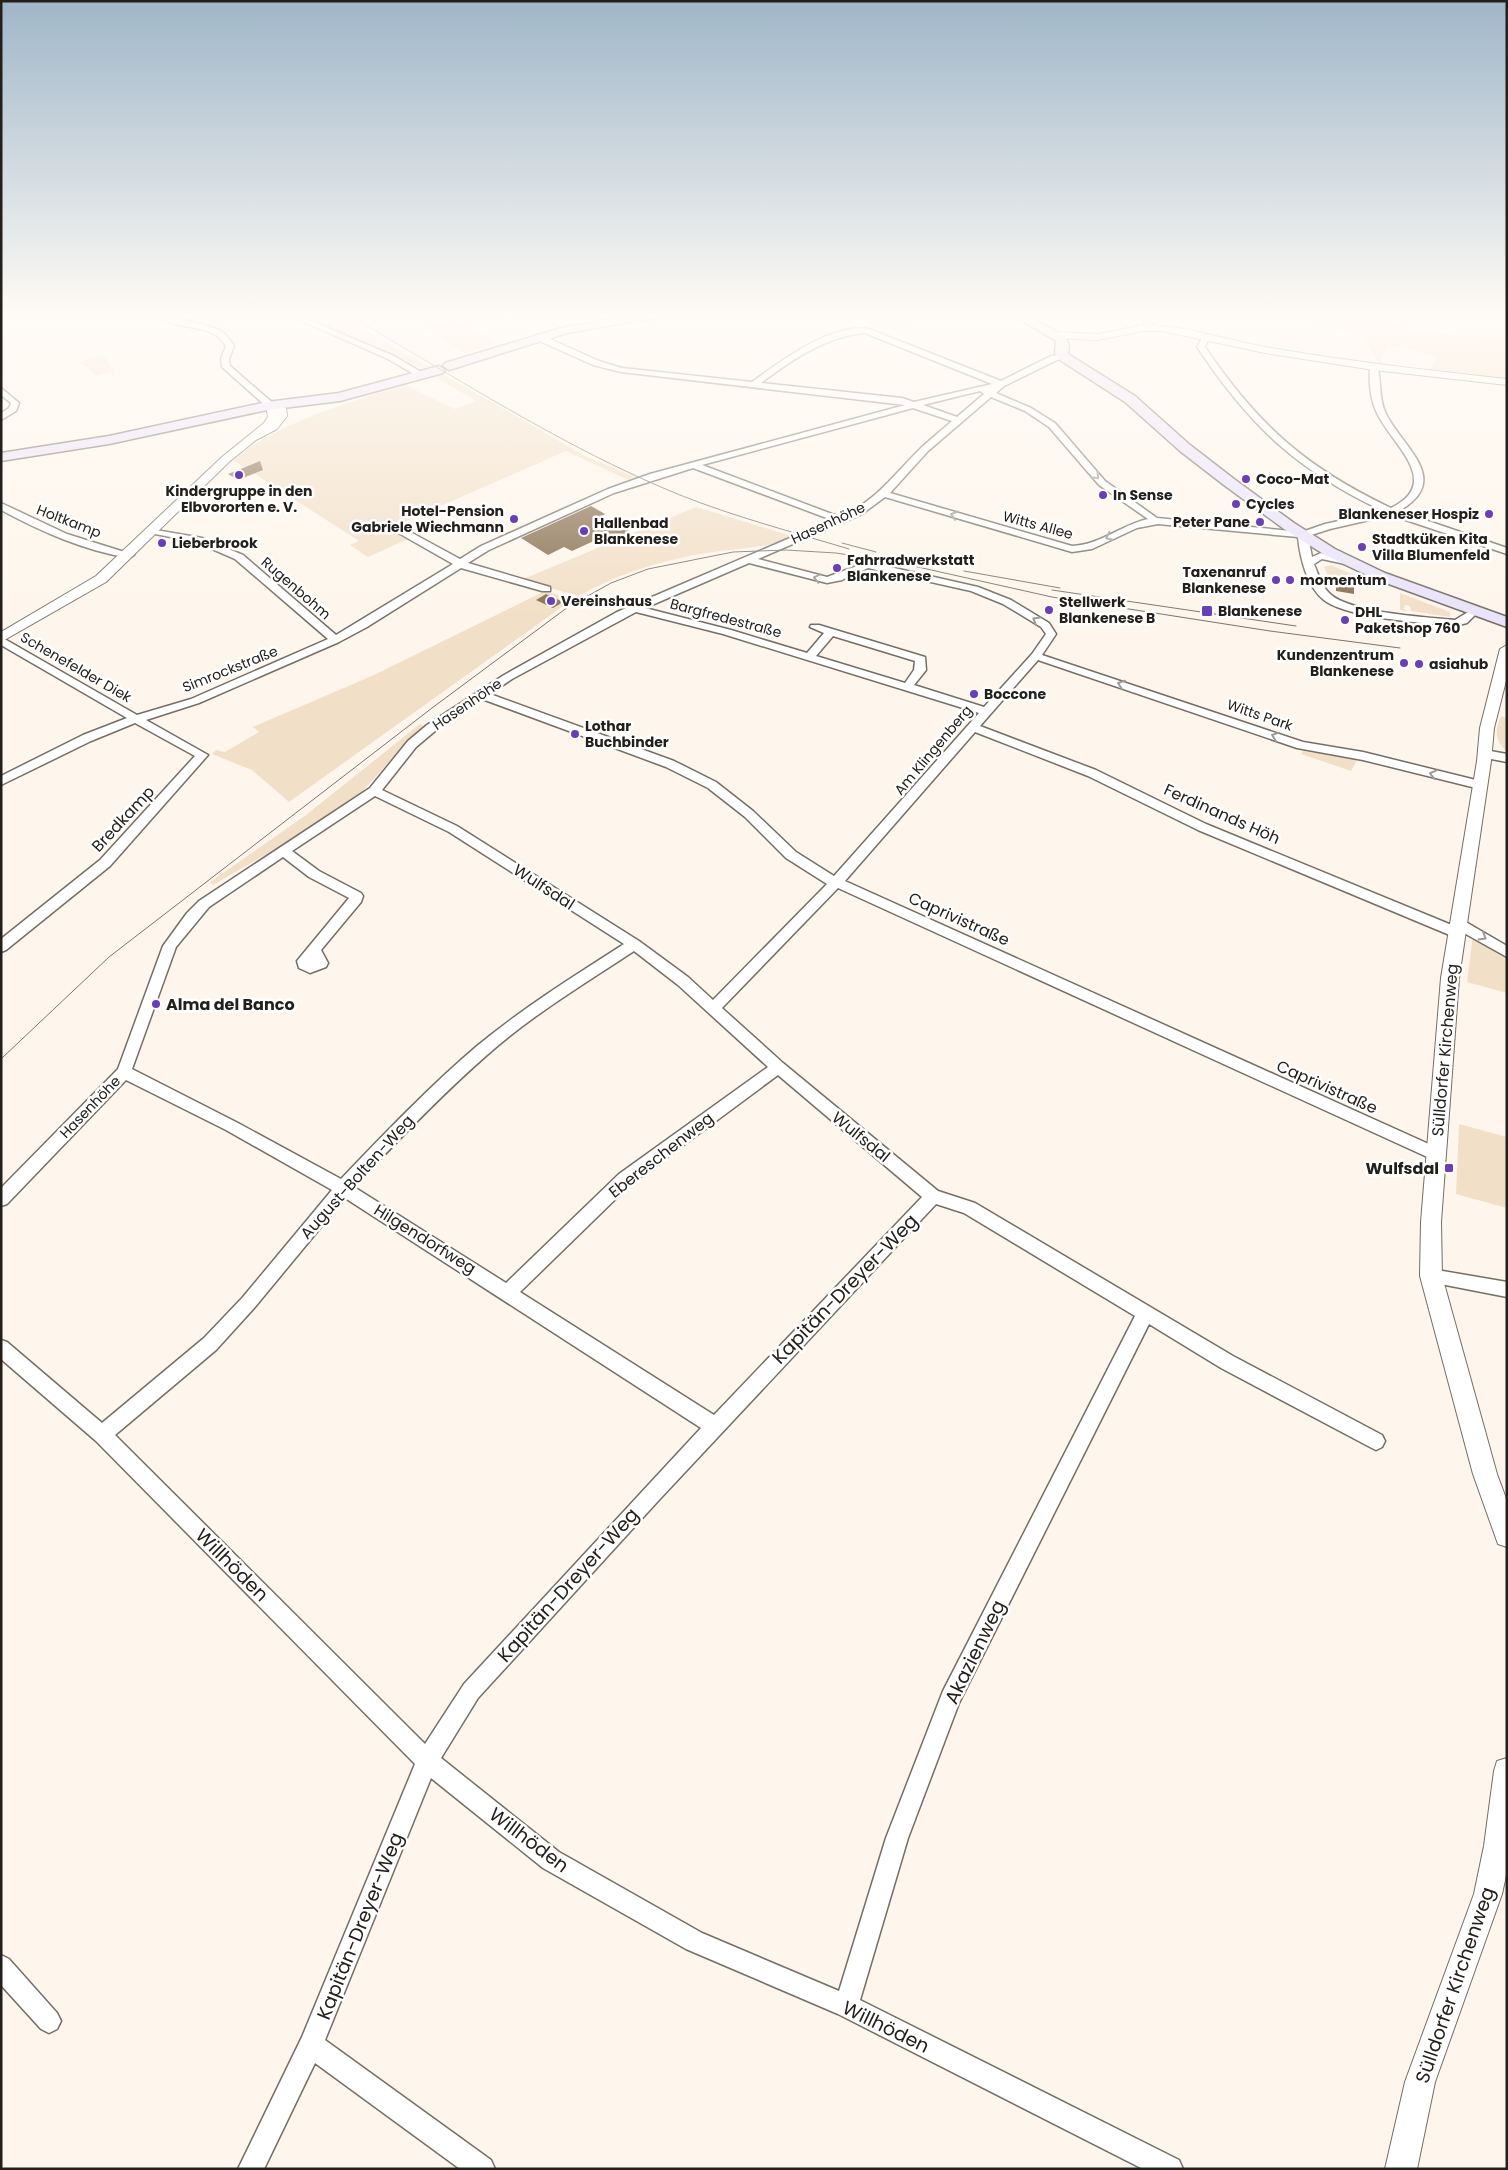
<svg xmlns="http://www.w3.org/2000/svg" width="1508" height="2170" font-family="Poppins,sans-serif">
<rect width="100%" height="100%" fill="#fef6ec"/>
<path fill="#f2dfc7" d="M300,315H338L431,368C415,369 402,357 388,351C358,339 329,329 300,315Z
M865,315H881L914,322L894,330L863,322Z
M1310,315H1382L1412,332L1507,338V379L1430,372L1436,357L1387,344L1380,365L1361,337L1320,325Z
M455,319L498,342L466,353L423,329Z
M103,355L114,371L97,376L79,362Z
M441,373L585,456L635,477L628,480L566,451L393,527L410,538L368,557L350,545L359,541L233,460C282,421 346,403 405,385L455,409L476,401L434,376Z
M696,507L792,536C767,549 741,548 713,552C666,559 621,572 579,596L521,580Z
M1331,565L1364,579V585L1329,579L1324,567Z
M545,591L573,599L289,802L252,770L212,754L216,750L225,752L259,732L253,727L374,675Z
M1400,593L1450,612V617L1411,611L1410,606L1405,605L1404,609L1407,611L1400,610Z
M1501,716L1507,718V752C1495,740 1494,732 1501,716Z
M420,724L425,727L414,734L360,794L280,846L213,885L210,882L306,815Z
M1303,751L1357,760L1351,771L1301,754Z
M1473,935L1507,957V993L1467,982Z
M1459,1124L1507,1137V1208L1456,1194Z"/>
<path fill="#897051" d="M260,461L263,470L238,480L228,474Z
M591,506L605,514L602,516L631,532L605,543L598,539L572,551L564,547L548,555L521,538Z
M1336,581L1354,584V594L1336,591Z
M546,594L563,602L553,608L536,600Z"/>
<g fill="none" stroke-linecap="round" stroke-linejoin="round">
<defs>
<path id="minor" d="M156,315C164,314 213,326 221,331C227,335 230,340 234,346L229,359L230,366L274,404V408H268L222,367L221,359L226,346C211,320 176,333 156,315Z
M288,315H297L394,356L426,375L419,377L388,359Z
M1161,315H1171L1151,324L1149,330H1143L1144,321Z
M869,329L1001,381L1051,356L1066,354V358L1057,360L1004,386L996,393L1031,408L1055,423L1105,481L1157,518L1302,532L1325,524L1383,511C1296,470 1250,426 1197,347L1204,335H1210L1205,347C1258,425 1305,467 1391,508C1444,482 1391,444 1377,413C1370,399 1369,382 1370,367L1377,365C1382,381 1378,398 1386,414C1403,448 1453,480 1399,511L1507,548V554L1391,515L1330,529L1308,536L1312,557L1321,553L1350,561L1345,564L1322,559L1314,564C1318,574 1322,587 1330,594C1351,613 1426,617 1455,620L1473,609L1478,612L1467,623L1455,626C1424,623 1347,618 1324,600C1307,587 1300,557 1298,537L1158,524L1137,528L1092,549L1072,552L885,497L862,514L758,559L827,577L868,562L978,587L1011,600L1049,623L1056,634L1042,655L1303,742L1363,752L1484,782L1486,785L1480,789L1363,760L1297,748L1038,660L980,726L1096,770L1206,824L1454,926V921H1464L1507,946V957L1464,933L1462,936H1452L1198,830L1088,776L975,732L845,881L1442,1150L1444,1155L1442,1160L1436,1161L838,888L722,1008L783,1063L938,1191L975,1203L1233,1356L1382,1435L1385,1441L1382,1447L1376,1450L1370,1447L1221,1368L1149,1324L959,1703L908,1838L860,2000L1179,2160L1183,2169H1143L838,2014L686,1949L543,1868L431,1778L325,2040L491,2160L495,2169H460L315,2063L264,2169H238L302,2037L415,1764L96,1441L1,1359V1340L7,1342L102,1423L204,1338L243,1297L332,1190L226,1130L126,1080L7,1204L1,1206V1188L118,1069L163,946L187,913L199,901L370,788L408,741L427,725L504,675L617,612L832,520L693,468L614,493L489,550L468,563L550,587V591H542L461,568L367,627L339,642L199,703L146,720L208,755L110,866L6,950L1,952V939L100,860L195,756L135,723L91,741L1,785V776L83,735L127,718L1,645V637L137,715L191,699L328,639L235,559L196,542L150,533V529L202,538L243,555L336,635L453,564L395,531V527H401L460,559L481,546L608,489L650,474L905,405L621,372L593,365L535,339V335H541L599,361L622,368L752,382C781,361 831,323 869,329ZM865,333L992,384L914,402L902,398L761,383C792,360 826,336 865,333ZM980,391L984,394L957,417L923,405ZM991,397L1025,411L1049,427L1099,485L1148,519C1121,525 1100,545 1072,546L890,493L928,451ZM913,408L952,421C942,430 932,438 922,447C894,474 878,500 840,517L702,465ZM749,563L827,583L842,580L868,568L971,591L1003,604L1041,627L1046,634L1032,654L984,707L914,685L926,670L925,657L819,625H811L810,627L824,633L807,653L731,630L645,608ZM636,612L723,634L979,713L834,876L796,852L753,811L716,782L674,761L490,694L512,679ZM833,636L915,661L914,670L905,683L816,656ZM482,699L666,767L708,788L745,817L786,858L827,884L713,1000L688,977L639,941L457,826L382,790L416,747L435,731ZM375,796L449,832L624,944C574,976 523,1008 477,1046C429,1087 385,1133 341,1179L236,1122L132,1069L176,947L209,907L283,857L309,877L349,898L297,961L299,968L310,973L326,967L328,963L321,950L361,902L363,896L361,893L319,871L292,851ZM634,951L678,985L768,1067L619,1174L506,1283L354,1187C397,1141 440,1096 487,1055C532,1015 584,984 634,951ZM778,1075L922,1197L714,1415L520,1292L631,1184ZM345,1198L701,1428L464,1684L425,1744L115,1435L216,1350L255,1307ZM936,1204L964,1213L1135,1316L943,1691L886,1838L839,1991L702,1933L559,1852L441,1758L478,1698L658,1501Z
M1,388L19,403L16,411L1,420V413L9,408L11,403L1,395Z
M1,503L67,534L134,555L129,558C83,550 42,532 1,510Z
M1485,750L1507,754V762L1481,757L1479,754Z
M1431,1269L1507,1282V1297L1425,1281L1423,1276L1425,1271Z
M1,1955L9,1959L57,2013L61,2021L57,2029L49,2033L41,2029L1,1985Z"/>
<path id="tertiary" d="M1143,325C1184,325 1225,340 1266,347C1346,361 1426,370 1507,379V385L1374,370L1265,353L1162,331H1143L1098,340L1055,338L1050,335L1055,332L1098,334Z
M271,403L286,408L287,416L277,429L256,440L230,461L106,582L1,642V632L96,576L222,457L264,423L268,417L266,406Z
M1507,645V677L1494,728L1491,761L1459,978L1441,1222L1442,1276L1497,1474L1507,1501V1547L1498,1544L1473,1474L1420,1276L1421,1222L1441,978L1477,761L1480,728L1500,649Z
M1507,1758V1871L1502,1894L1435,2082L1417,2169H1385L1405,2082L1474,1894L1484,1846L1494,1771L1497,1761Z"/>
<path id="secondary" d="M635,315H660L654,318L567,333L449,370L443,366L445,363L561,328Z
M1012,315H1026L1065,336L1069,345L1068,354L1135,396L1190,445L1234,479L1294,523L1335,549L1385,573L1507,617V627L1375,579L1325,555L1284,529L1224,485L1180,451L1125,402L1060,360L1055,353L1056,341Z
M439,366L445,370L443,373L340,401L267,410L109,444L1,461V453L109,436L267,402L339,393Z"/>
</defs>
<use href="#minor" stroke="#756e65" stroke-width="3"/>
<use href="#tertiary" stroke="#756e65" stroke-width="2"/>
<use href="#secondary" stroke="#756e65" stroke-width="3"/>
<use href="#minor" fill="#fff" fill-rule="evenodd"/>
<use href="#tertiary" fill="#fff" fill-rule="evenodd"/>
<use href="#secondary" fill="#e9e3fb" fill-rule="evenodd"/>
<path stroke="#7a756f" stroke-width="1" d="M348,315C456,377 564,448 680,495C735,517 793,532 849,549
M842,543L876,552
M964,571L1060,588
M1052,590L1296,626
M1,1059L109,957L432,708L568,607L611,583L648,569L733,552L786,550L836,553L900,563L1052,597L1270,631L1400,648"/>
</g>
<defs><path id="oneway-chevron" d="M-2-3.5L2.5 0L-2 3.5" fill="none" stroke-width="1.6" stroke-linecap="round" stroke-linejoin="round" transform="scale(1.25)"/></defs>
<g stroke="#9c9b99">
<use href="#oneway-chevron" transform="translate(1096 476) rotate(45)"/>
<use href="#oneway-chevron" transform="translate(954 515) rotate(-163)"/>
<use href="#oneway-chevron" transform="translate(1109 537) rotate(155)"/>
<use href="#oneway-chevron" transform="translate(817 578) rotate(-167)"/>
<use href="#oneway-chevron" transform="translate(1036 620) rotate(-150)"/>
<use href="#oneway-chevron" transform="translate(1121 684) rotate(-161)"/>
<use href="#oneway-chevron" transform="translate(1275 736) rotate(-161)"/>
<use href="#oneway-chevron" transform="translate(1433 774) rotate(-166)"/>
<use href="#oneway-chevron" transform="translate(1483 937) rotate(31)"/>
</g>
<linearGradient id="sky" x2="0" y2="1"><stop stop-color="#9fb6c8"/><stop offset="0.51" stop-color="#fffbf6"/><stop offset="1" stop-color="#fffbf6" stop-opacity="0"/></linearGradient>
<rect width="1508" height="618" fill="url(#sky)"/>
<g fill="#6a3eb5" stroke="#fff" stroke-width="2">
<circle cx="239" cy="475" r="5"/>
<circle cx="1246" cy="479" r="5"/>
<circle cx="1103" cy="495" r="5"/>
<circle cx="1236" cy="504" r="5"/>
<circle cx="1489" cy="514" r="5"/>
<circle cx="514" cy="519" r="5"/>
<circle cx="1260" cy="522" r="5"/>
<circle cx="584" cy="531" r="5"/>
<circle cx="162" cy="543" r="5"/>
<circle cx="1362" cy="547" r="5"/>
<circle cx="837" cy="568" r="5"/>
<circle cx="1276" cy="580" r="5"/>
<circle cx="1290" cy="580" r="5"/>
<circle cx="551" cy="601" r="5"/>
<circle cx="1049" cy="610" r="5"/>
<rect x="1201" y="605" width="12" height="12" rx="2.5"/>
<circle cx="1345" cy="620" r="5"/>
<circle cx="1404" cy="663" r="5"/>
<circle cx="1419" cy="664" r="5"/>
<circle cx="974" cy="694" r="5"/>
<circle cx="575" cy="734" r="5"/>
<circle cx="156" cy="1004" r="5"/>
<rect x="1444" y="1163" width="10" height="10" rx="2.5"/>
</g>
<g text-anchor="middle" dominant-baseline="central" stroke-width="5" stroke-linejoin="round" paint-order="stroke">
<g font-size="14" font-weight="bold" fill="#23201c" stroke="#fff" text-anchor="start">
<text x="1256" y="479">Coco-Mat</text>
<text x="239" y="491" text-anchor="middle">Kindergruppe in den<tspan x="239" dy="16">Elbvororten e. V.</tspan></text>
<text x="1113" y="495">In Sense</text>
<text x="1246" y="504">Cycles</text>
<text x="504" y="511" text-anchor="end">Hotel-Pension<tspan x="504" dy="16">Gabriele Wiechmann</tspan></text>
<text x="1479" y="514" text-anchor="end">Blankeneser Hospiz</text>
<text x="1250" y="522" text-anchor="end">Peter Pane</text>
<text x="594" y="523">Hallenbad<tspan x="594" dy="16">Blankenese</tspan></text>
<text x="1372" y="539">Stadtküken Kita<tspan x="1372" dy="16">Villa Blumenfeld</tspan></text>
<text x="172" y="543">Lieberbrook</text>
<text x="847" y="560">Fahrradwerkstatt<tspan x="847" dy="16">Blankenese</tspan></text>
<text x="1266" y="572" text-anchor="end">Taxenanruf<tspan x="1266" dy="16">Blankenese</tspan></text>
<text x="1300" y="580">momentum</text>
<text x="561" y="601">Vereinshaus</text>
<text x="1059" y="602">Stellwerk<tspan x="1059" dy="16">Blankenese B</tspan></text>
<text x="1218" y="611">Blankenese</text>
<text x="1355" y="612">DHL<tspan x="1355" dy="16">Paketshop 760</tspan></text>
<text x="1394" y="655" text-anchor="end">Kundenzentrum<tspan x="1394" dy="16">Blankenese</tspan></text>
<text x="1429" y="664">asiahub</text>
<text x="984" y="694">Boccone</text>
<text x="585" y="726">Lothar<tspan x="585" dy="16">Buchbinder</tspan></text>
</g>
<g font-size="14" fill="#23201c" stroke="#fff">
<text transform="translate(69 521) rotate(21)">Holtkamp</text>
<text transform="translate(828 523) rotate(-25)">Hasenhöhe</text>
<text transform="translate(1038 525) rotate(15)">Witts Allee</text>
<text transform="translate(296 588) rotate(41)">Rugenbohm</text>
<text transform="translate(726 618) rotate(15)">Bargfredestraße</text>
<text transform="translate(76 667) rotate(30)">Schenefelder Diek</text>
<text transform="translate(230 669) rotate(-22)">Simrockstraße</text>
<text transform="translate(467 704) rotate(-34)">Hasenhöhe</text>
<text transform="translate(1260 715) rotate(19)">Witts Park</text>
<text transform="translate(933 750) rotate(-50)">Am Klingenberg</text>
<text transform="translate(90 1107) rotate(-46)">Hasenhöhe</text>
</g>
<g font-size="16" fill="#23201c" stroke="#fff">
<text transform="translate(1222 814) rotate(24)">Ferdinands Höh</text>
<text transform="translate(123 819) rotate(-47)">Bredkamp</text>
<text transform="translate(544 887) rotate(33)">Wulfsdal</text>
<text transform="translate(959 919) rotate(24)">Caprivistraße</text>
<text transform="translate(1445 1050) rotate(-85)">Sülldorfer Kirchenweg</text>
<text transform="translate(1327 1087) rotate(24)">Caprivistraße</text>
<text transform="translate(861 1137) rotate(39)">Wulfsdal</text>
<text transform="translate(661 1155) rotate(-38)">Ebereschenweg</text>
<text transform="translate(357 1177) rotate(-48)">August-Bolten-Weg</text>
<text transform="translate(425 1239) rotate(32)">Hilgendorfweg</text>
</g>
<g font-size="16" font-weight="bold" fill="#23201c" stroke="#fff" text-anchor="start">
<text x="166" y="1004">Alma del Banco</text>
<text x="1439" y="1168" text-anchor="end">Wulfsdal</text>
</g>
<g font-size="19" fill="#23201c" stroke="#fff">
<text transform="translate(845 1289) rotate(-46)">Kapitän-Dreyer-Weg</text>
<text transform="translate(232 1565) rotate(45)">Willhöden</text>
<text transform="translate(568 1585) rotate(-48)">Kapitän-Dreyer-Weg</text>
<text transform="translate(975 1652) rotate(-64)">Akazienweg</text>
<text transform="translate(529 1840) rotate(37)">Willhöden</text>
<text transform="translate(360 1926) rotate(-68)">Kapitän-Dreyer-Weg</text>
<text transform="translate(1455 1985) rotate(-71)">Sülldorfer Kirchenweg</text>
<text transform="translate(886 2027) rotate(26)">Willhöden</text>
</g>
</g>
<rect width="1508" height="2170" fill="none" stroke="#23201c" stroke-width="5"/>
</svg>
